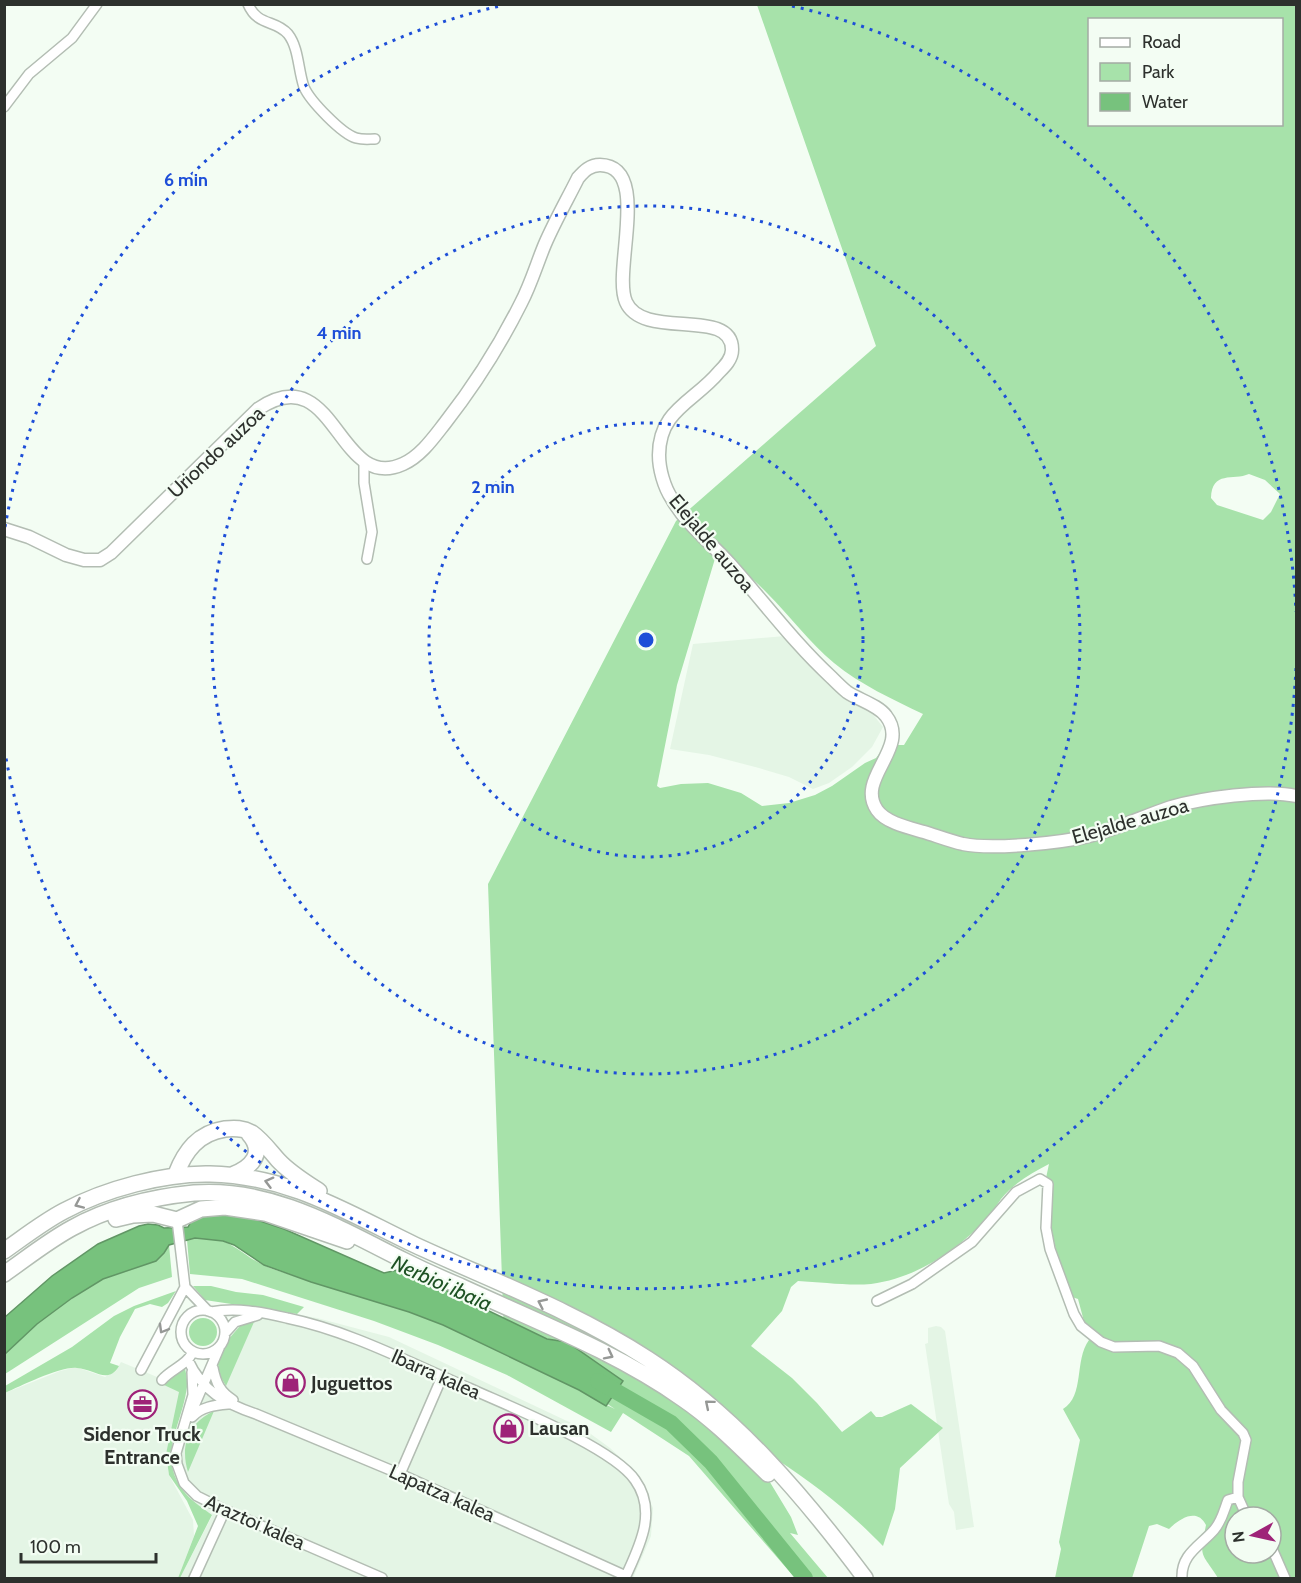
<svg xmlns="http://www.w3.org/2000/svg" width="1301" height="1583" font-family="Cabin,sans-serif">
<rect width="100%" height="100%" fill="#f3fdf3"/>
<path fill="#e4f5e5" d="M785,636L819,676L854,703L871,712L883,727L872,747L852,767L829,783L813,789L789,777L759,768L709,755L670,749L693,644Z
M250,1307L317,1318L389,1337L584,1429L610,1448L638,1474L653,1508L651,1536L633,1578H180L212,1516L186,1495L172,1471L170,1457L172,1445L194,1421L223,1347Z
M936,1326L941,1327L945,1331L974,1527L956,1530L954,1512L949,1504L925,1344L928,1343V1328Z
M121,1362L186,1389L166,1454L169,1475L193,1520L194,1536L178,1578H5V1393L60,1371L76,1367L105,1377L116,1371Z"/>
<path fill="#a7e2aa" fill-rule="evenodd" d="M757,5H1296V1578H1218C1201,1551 1199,1559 1206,1525C1197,1507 1179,1519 1169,1529L1157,1524L1149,1526L1132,1578H1055L1061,1549L1059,1542L1080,1440L1063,1409C1085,1396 1074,1360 1089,1340L1078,1299L1072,1297L1059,1264L1052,1232L1045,1221L1042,1205L1043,1192L1049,1164C1032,1173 1014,1183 1001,1199C996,1206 991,1214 985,1221C954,1252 916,1278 871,1284C848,1286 821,1282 798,1281L791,1287L782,1311L751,1346L792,1378L817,1403L842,1432L871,1411L876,1417H882L911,1404L943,1428L900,1468L895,1509L883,1546C848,1510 817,1486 776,1459L765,1474L791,1517L798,1535L790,1533L828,1578H795L689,1456L623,1413L611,1432L507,1375L438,1345L374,1321L242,1279L190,1274L187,1240C227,1229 239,1256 270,1268C327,1288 387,1301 443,1325C487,1345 531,1367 575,1388C588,1395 602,1403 615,1409L504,1336L488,884L676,521L876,346ZM1090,20H1282V124H1090ZM1249,474L1265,480L1280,494L1271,512L1263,520L1217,505L1211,498C1212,470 1233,481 1249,474ZM717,552C734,564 752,577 767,593C790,616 809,642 834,663C861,685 892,699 923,714L904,745H886L876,758L865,763L832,786L815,795L789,803L762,806L741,793L708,783L681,784L660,788L657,786L677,685ZM1235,1517H1271V1553H1235Z
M169,1245L172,1277L139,1288L5,1374V1354L37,1324L72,1298L103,1279L156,1261L164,1253Z
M193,1286H211L236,1292L263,1295L304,1307L297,1314L205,1300Z
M176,1291L168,1303L162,1307L150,1304L135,1309L120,1337L110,1363L119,1366C108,1385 94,1369 77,1368C61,1366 21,1386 5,1393V1386L72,1347L114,1316L134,1306Z
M189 1332a14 14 0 1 1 28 0a14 14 0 1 1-28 0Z
M254,1322L226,1386L219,1374L218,1364L227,1341L240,1326Z
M185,1368C186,1374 188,1381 187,1387C182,1426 155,1458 186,1494C193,1502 204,1509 212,1515L180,1578H178L198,1526L187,1501L169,1475L166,1454L179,1392L164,1385L171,1377Z
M214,1411L188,1472C180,1446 188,1423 214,1411Z"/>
<path fill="#77c27d" stroke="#619665" stroke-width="1.5" d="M206,1213L251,1218L284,1229L384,1273L402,1269L547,1339L567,1342L623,1381L606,1406L579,1390L443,1325L409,1312L311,1282L264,1265L234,1245L223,1241L195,1238L169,1245L164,1253L156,1261L103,1279L72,1298L37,1324L5,1354V1317L52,1276L98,1244L139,1226L148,1224L158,1225L164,1228L188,1227L193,1218Z"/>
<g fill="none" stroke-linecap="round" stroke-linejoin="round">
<path stroke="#77c27d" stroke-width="16" d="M598,1381L671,1423L711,1462L805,1578"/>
<defs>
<path id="minor" d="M248,4C258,27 275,19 288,34C299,48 298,70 304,87C310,101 342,134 356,138C363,140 369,139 375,139
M4,107L29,74L72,38L97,4
M364,462V483L372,532L367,559
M185,1287L208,1311
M877,1301L912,1284L972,1242L1016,1192L1040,1179L1048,1184L1046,1228L1050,1249L1074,1314L1081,1326L1101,1342L1114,1347L1159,1346L1178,1353L1193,1366L1221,1410L1243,1433L1246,1440L1238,1482V1497L1247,1517
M181 1332a22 22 0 1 1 44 0a22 22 0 1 1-44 0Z
M211,1312C236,1307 261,1312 287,1318C350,1331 410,1363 469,1388C508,1406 612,1447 635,1480C658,1512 639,1547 625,1578
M225,1333L235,1322L258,1315
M188,1360C202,1391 226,1404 256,1414L400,1474L626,1576
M213,1368C216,1383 220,1392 233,1400
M141,1370L185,1287L177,1220
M192,1372L193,1395L176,1453L177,1464L184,1483L197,1496L225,1510L382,1578
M162,1380C170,1370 186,1365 191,1355
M192,1411L220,1346
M192,1417C201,1407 215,1405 228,1404
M400,1474L442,1377
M1271,1546L1285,1578
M194,1578L225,1510
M1182,1578C1181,1554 1200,1546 1214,1530C1222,1521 1224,1510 1228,1500L1238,1497"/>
<path id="tertiary" d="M4,529L29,537L66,555L84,560H100L111,553L258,409C336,356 337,494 403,464C421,456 434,437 445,423C474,386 500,345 521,303C531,284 537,263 545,244C555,221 567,200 578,178C584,171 590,165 600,165C652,166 612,271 626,302C643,341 733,306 732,350C732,359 725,366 719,372C694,402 659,410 659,455C659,469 664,487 672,499C686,524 711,543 730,564C764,602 794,643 832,678C837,683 842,688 847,692C859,700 878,705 886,716C911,748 855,778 877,810C886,823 910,828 924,832C937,836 950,841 963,844C992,850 1060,843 1089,836C1117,829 1144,816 1171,807C1203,798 1265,789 1296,796"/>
<path id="primary" d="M176,1174C185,1151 198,1133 225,1129C235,1128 243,1128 252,1133C262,1140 270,1151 278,1160C290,1173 305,1182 319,1191
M232,1175C251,1168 266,1153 249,1134
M116,1219L133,1215L153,1214L177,1220L201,1209L225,1207L265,1213L347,1241
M4,1251C24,1237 43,1222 64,1211C105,1189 164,1173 210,1174C291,1176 346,1212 415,1245C493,1281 576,1312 648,1359C735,1415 803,1495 865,1578
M4,1274C27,1258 48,1241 72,1228C108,1208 153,1197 194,1193C270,1187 337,1227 403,1260C421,1269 441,1278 460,1286C535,1321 615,1351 683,1399C714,1420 741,1448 768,1474"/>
</defs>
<use href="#minor" stroke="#b3bdb3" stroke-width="12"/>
<use href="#tertiary" stroke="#b3bdb3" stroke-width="15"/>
<use href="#primary" stroke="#b3bdb3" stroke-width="18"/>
<use href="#minor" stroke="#fff" stroke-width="9"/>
<use href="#tertiary" stroke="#fff" stroke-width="12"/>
<use href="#primary" stroke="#fff" stroke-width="15"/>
</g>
<defs><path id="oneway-chevron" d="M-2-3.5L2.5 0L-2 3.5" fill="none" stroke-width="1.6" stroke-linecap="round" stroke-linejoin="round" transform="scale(1.5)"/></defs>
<g stroke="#969896">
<use href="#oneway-chevron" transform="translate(269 1182) rotate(-165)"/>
<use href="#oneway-chevron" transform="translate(79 1204) rotate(156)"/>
<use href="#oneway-chevron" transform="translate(542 1303) rotate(-155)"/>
<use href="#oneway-chevron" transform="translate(163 1329) rotate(120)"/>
<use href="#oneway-chevron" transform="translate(609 1355) rotate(27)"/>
<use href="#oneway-chevron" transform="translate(709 1404) rotate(-140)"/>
</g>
<g fill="none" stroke="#1d4ed8" stroke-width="3" stroke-dasharray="3 6">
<circle cx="646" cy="640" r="217"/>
<circle cx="646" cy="640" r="434"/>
<path d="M1296 668A651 651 0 0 1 5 753M5 527A651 651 0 0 1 500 6M792 6A651 651 0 0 1 1296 612"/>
</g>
<defs>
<symbol id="shop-ring" viewBox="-11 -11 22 22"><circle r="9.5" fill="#f3fdf3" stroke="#9e2378" stroke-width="1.5"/><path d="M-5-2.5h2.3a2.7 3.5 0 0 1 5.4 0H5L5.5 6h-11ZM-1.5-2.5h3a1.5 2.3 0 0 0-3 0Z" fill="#9e2378"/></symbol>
<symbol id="office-ring" viewBox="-11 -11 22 22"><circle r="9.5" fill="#f3fdf3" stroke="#9e2378" stroke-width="1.5"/><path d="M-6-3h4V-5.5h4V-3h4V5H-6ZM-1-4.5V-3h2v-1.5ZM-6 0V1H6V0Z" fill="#9e2378"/></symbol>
</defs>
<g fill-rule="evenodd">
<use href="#shop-ring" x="274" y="1366" width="33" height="33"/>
<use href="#office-ring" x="126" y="1388" width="33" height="33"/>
<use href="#shop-ring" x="492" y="1412" width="33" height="33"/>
</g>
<g text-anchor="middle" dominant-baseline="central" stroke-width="4.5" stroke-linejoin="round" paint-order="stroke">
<g font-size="20" fill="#2d312d" stroke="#f3fdf3">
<text transform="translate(216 452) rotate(-43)">Uriondo auzoa</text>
<text transform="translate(712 543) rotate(50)">Elejalde auzoa</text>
<text transform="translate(1130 821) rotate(-16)">Elejalde auzoa</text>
<text transform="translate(436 1374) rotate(24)">Ibarra kalea</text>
<text transform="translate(442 1493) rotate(24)">Lapatza kalea</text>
<text transform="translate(255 1522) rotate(24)">Araztoi kalea</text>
</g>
<g font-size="20" font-weight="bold" fill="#2d312d" stroke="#f3fdf3" text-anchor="start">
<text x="311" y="1383">Juguettos</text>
<text x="529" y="1428">Lausan</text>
<text x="142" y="1434" text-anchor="middle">Sidenor Truck<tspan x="142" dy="23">Entrance</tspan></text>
</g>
<g font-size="21" font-style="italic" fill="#1e5224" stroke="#f3fdf3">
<text transform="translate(442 1283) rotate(24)">Nerbioi ibaia</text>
</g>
</g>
<circle cx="646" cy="640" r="9" fill="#1d4ed8" stroke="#f3fdf3" stroke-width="3"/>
<g font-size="18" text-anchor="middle" font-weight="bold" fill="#1d4ed8" stroke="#f3fdf3" stroke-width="4.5" stroke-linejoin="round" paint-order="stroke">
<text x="186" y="186">6 min</text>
<text x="339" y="339">4 min</text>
<text x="493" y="493">2 min</text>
</g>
<rect width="1301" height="1583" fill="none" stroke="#2d312d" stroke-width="12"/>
<rect x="1088" y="18" width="195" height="108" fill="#f3fdf3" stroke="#a4aba4" stroke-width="1.5"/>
<rect x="1100" y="38" width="30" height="9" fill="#ffffff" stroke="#a4aba4" stroke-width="1.5"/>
<text x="1142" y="48" font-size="18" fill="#2d312d">Road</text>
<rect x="1100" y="63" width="30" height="18" fill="#a7e2aa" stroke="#a4aba4" stroke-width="1.5"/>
<text x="1142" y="78" font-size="18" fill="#2d312d">Park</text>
<rect x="1100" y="93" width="30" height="18" fill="#77c27d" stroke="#a4aba4" stroke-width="1.5"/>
<text x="1142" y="108" font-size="18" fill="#2d312d">Water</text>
<g transform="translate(1253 1535) rotate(262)"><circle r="28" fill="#f3fdf3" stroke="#a4aba4" stroke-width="1.5"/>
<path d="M0-4.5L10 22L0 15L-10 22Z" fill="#9e2378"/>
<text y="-9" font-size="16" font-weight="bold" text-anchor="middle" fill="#2d312d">N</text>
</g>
<path d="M21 1553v9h135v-9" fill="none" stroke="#2d312d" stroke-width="3"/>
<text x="30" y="1553" font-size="18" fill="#2d312d" stroke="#f3fdf3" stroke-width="4.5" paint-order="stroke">100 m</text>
</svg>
